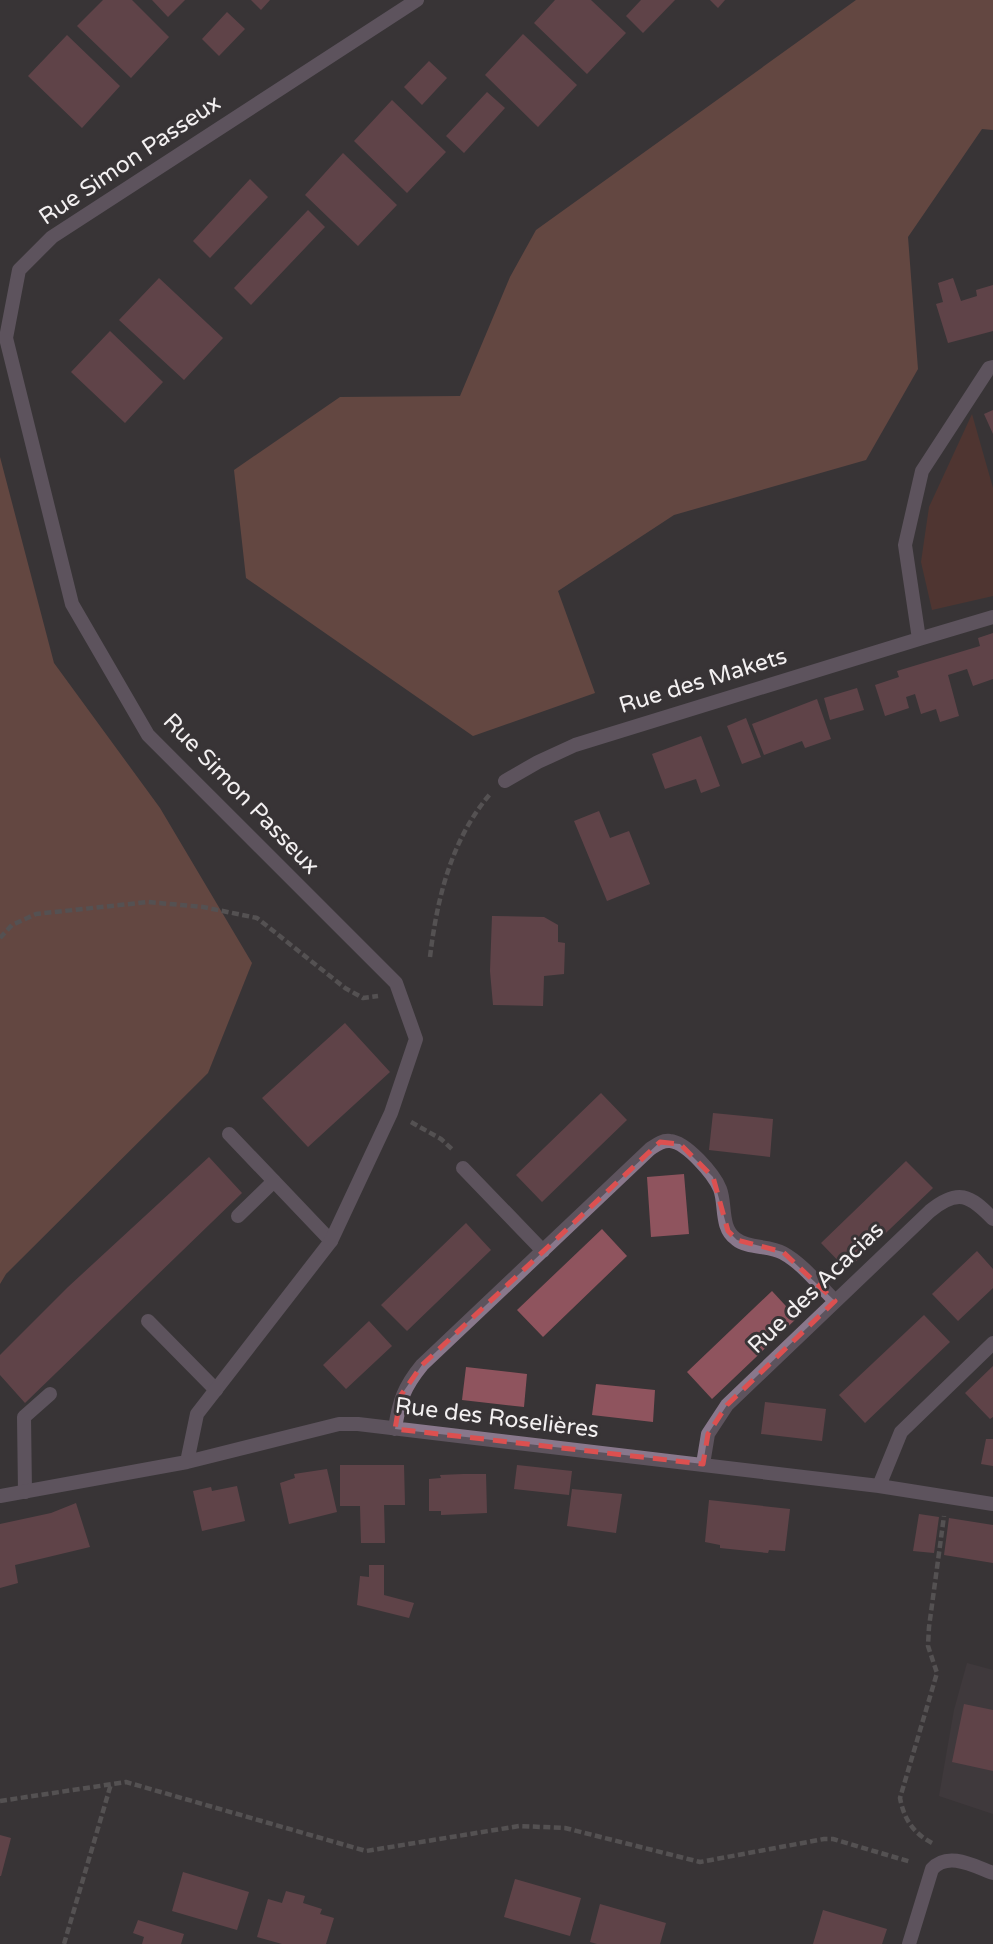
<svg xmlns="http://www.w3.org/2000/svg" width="993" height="1944" font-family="'Varela Round',sans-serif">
<rect width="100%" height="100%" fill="#383436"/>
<path fill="#483e43" d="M967,1663L993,1670V1814L939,1796L954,1710Z"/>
<path fill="#6a362a" d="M972,414L993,488V596L932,610L921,562L929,507Z"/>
<path fill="#975d4f" d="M856,0H993V130L982,129L908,237L918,369L866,460L674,515L558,591L595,693L473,736L246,578L234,470L340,397L460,396L510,277L536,230Z
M0,457L54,663L160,808L252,963L208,1073L6,1274L0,1284Z"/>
<path fill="#8f545e" d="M103,0H132L169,37L131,78L77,26Z
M152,0H185L168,17Z
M251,0H270L261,10Z
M555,0H591L626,33L587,74L534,23Z
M641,0H675L643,33L626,16Z
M710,0H725L718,8Z
M227,12L245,29L219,56L202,39Z
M523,34L577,85L538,127L485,75Z
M67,35L120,86L82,128L28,76Z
M429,61L447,78L422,105L404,87Z
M487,92L505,108L464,153L446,136Z
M392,100L446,152L407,193L354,141Z
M343,153L397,205L358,246L305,195Z
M250,179L268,197L210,258L193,241Z
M308,210L325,227L251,305L234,288Z
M159,278L223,338L184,380L119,320Z
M953,278L961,301L977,296L976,290L993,285V331L948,343L936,304L943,302L938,283Z
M110,331L163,382L125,423L71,372Z
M993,410V434L984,414Z
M993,633V679L973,686L967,669L948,675L959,716L940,722L936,709L921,714L915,694L906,697L909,708L885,716L875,685L899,677L897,671L980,646L978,638Z
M857,688L864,710L830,720L824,698Z
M817,699L831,739L805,748L802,741L764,755L752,724Z
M746,718L761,757L742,764L727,726Z
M701,736L720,786L701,793L696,779L665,789L652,754Z
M599,811L610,838L629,831L650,884L607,901L574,821Z
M492,916L544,917L558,925V942L565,943L564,974L544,976L543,1006L493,1005L490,971Z
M345,1023L390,1072L308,1147L262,1098Z
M601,1093L627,1120L542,1202L516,1175Z
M713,1113L773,1119L770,1157L709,1150Z
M209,1157L242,1193L25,1403L0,1375V1355L68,1287Z
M906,1161L933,1188L847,1270L821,1243Z
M684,1174L689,1234L651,1237L647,1177Z
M466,1223L491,1250L407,1331L381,1305Z
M602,1229L627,1256L543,1337L517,1310Z
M977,1251L993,1269V1288L958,1321L932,1294Z
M772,1291L797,1318L712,1399L687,1372Z
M924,1315L950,1342L865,1423L839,1395Z
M369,1321L392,1346L346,1389L323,1365Z
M993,1366V1417L990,1419L965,1393Z
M466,1367L527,1374L524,1407L462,1400Z
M596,1384L655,1390L653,1422L592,1415Z
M765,1402L826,1409L822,1441L761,1434Z
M986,1439H993V1466L981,1464Z
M340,1465H404L405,1505H384L385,1543H361L360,1506H340Z
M517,1465L572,1471L569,1495L514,1489Z
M327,1469L337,1512L289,1524L280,1483L295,1478L294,1474Z
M464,1474H486L487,1513L441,1515V1511H429V1479L441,1478L440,1475Z
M237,1486L245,1521L202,1531L193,1491L211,1487L212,1491Z
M572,1489L622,1494L616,1533L567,1526Z
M709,1500L790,1509L785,1551L769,1550L768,1553L720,1548V1545L705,1542Z
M76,1503L90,1547L15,1565L18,1583L0,1588V1524L51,1513Z
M919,1514L939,1517L934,1553L913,1551Z
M949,1518L993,1525V1563L944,1555Z
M369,1565H384V1595L414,1603L409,1618L357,1605L360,1576L369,1577Z
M964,1704L993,1710V1771L952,1762Z
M0,1835L11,1838L1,1876H0Z
M183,1872L249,1892L237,1930L172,1911Z
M515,1879L581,1898L570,1936L504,1917Z
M286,1891L305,1896L303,1903L322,1909L320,1914L334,1918L326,1944H282L257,1937L268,1899L282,1903Z
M600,1904L666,1923L660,1944H597L590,1942Z
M823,1910L887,1929L882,1944H813Z
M138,1920L184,1934L181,1944H142L144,1937L133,1933Z"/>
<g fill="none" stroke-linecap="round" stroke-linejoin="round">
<path stroke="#767374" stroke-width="4.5" stroke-dasharray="7 3.5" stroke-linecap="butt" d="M0,938L12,925L36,914L148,902L203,907L257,918L345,988L363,998L378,996
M430,957C437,899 451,839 491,793
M411,1122L441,1139L453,1150
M0,1801L126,1782L366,1851L519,1826L565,1828L700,1862L824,1839H833L911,1862
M932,1843C913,1833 904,1819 900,1798L937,1673L928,1646L929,1627L944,1516
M64,1944L111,1784"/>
<path stroke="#89788c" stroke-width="14" d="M229,1134L331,1241
M238,1216L274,1181
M148,1321L216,1390
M25,1492L24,1417L50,1394
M909,1944L932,1869C948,1851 974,1866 993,1873"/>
<path stroke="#89788c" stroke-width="14" d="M919,639L993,617
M505,781L538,762L575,745L919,639L905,545L922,471L989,368L993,367
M463,1168L543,1251
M395,1429C399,1401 404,1387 422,1365L650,1149C656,1145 662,1140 670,1141C686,1142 714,1174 720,1189C726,1204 720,1228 736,1239C748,1249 769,1245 783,1253C803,1264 819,1285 835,1301
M187,1462L197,1414L331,1241L391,1113L416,1039L396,983L148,735L72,604L6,338L19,270L52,237L417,0
M703,1464L708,1434L727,1405L930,1211C958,1188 970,1195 993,1219
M879,1486L901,1432L993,1343
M0,1496L187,1462L339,1424H358L879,1486L993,1504"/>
</g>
<path d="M0 0H993V1944H0ZM660,1142L680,1144L713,1177L728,1231L737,1240L783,1252L835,1301L727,1405L708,1434L703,1464L395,1429L401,1395L422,1365Z" fill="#383436" fill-opacity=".55" fill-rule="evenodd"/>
<path fill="none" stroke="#dc5050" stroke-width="5" stroke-dasharray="14 9" stroke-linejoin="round" d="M660,1142L680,1144L713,1177L728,1231L737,1240L783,1252L835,1301L727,1405L708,1434L703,1464L395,1429L401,1395L422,1365Z"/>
<g text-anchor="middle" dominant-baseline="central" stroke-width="6" stroke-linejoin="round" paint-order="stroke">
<g font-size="23" fill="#f3f0f1" stroke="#383436">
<text transform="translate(130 160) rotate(-34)">Rue Simon Passeux</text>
<text transform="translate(703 681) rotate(-17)">Rue des Makets</text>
<text transform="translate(241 794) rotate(46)">Rue Simon Passeux</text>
<text transform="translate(816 1288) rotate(-44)">Rue des Acacias</text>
<text transform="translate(497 1418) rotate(7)">Rue des Roselières</text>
</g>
</g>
</svg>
